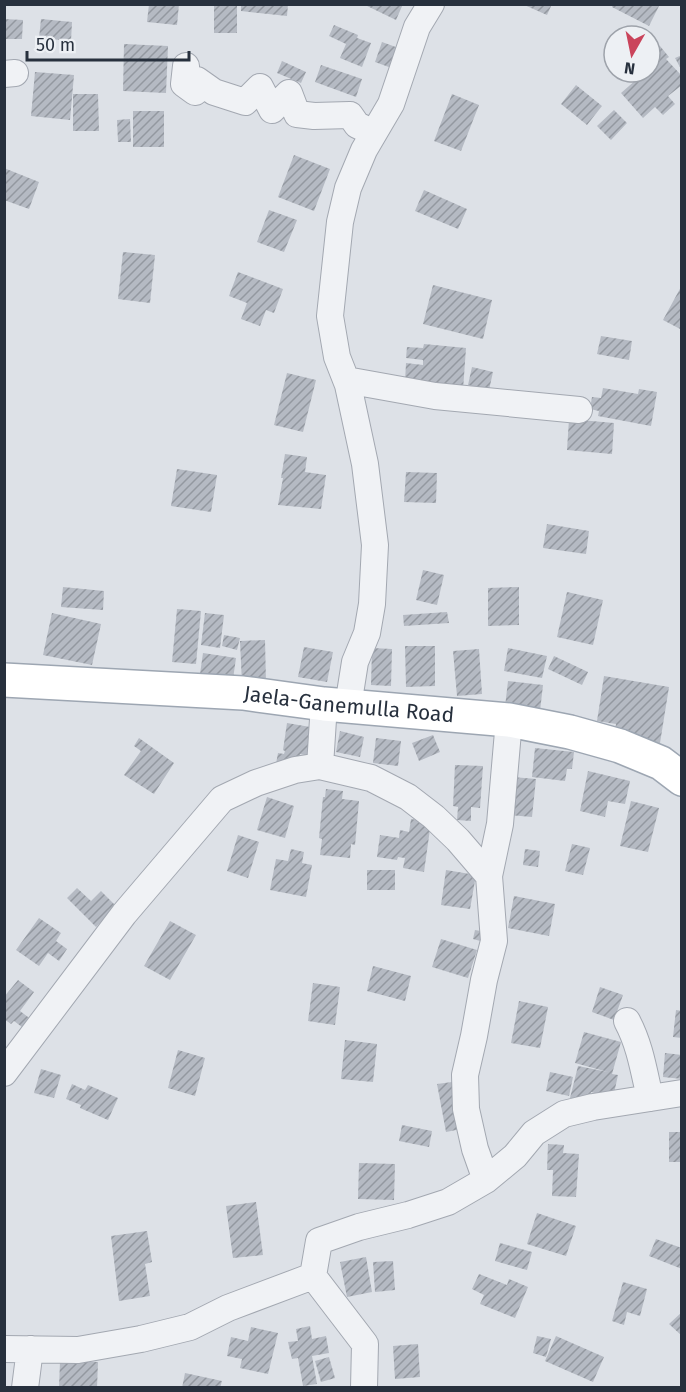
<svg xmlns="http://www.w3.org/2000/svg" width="686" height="1392" font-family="'Fira Sans',sans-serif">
<defs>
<pattern id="building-hatch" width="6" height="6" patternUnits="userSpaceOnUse" patternTransform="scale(1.5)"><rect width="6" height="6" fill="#b5bac3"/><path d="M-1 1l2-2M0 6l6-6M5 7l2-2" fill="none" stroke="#9398a0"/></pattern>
</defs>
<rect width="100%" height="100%" fill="#dde1e7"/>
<path fill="url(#building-hatch)" d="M149,4H179L177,25L147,22Z
M214,4H237V33H214Z
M241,4H288L287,16L241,11Z
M363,4H403L396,20Z
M522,4H552L547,15Z
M613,4H660L649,26L612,7Z
M4,19L23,20L22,39H4Z
M41,19L72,22L71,41L39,38Z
M334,25L358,35L357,38L371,43L362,67L340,58L346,44L329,36Z
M382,42L404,50L397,70L375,62Z
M124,44L168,46L166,93L123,91Z
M660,46L669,57L666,59L682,76V85L668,96L675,104L663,115L655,107L643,118L621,93L645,72H650V68L653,65L650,62V55Z
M682,55V71L675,58Z
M282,61L306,72L301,83L277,73Z
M321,65L362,79L356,97L315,82Z
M35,72L74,75L70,120L31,116Z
M576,85L602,106L587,125L561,104Z
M73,94H98L99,131H73Z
M452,94L479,105L461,151L434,141Z
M614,110L627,123L611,140L597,126Z
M133,111H164V147H133Z
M130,119L131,142H118L117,120Z
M294,155L330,169L314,211L278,197Z
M4,168L39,182L29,209L4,200Z
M424,190L467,209L458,229L415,211Z
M269,210L297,220L284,252L257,242Z
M123,252L155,255L150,303L118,299Z
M238,272L283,289L274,313L266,310L260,326L241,319L247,303L229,296Z
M433,285L492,300L483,339L423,324Z
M682,285V330L663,320Z
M601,336L632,341L629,360L597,354Z
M424,344L466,348L463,390L405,382L406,363L423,365V360L406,358L407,347L423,348Z
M472,367L493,372L489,390L468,385Z
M287,373L316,380L303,432L274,425Z
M603,388L638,394L639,389L657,392L651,426L598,416L599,411L590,409L592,397L601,398Z
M569,419L614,423L612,454L567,450Z
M285,454L307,457L305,472L326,475L321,509L278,505L283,478H281Z
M177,469L217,475L211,512L171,506Z
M406,472L437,473L436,503L404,502Z
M547,524L589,531L586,554L543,548Z
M423,570L444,575L437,605L416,600Z
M63,587L104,591L103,610L61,607Z
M519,587V625L488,626V588Z
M567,592L603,600L593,645L557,637Z
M177,609L201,611L196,664L172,662Z
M447,612L449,623L404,626L403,615Z
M52,613L101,624L92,665L43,655Z
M205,613L224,615L220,648L201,645Z
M224,635L240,638L237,650L222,646Z
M265,640L266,683L242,684L240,641Z
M405,646H435V686L406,687Z
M304,647L333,652L327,682L298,677Z
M372,648L392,649L391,686L371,685Z
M508,648L547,656L542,678L504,671Z
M479,649L482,694L457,696L453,651Z
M203,653L236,658L232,686L199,681Z
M554,656L588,672L582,685L548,669Z
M604,676L669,687L660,743L614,736L616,724L597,721Z
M508,681L543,685L540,711L505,707Z
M287,723L316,728L311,756L300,754L299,761L276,764L278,753L284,754L285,751L283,750Z
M340,731L364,737L360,757L336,752Z
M433,735L440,752L419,761L412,743Z
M139,738L174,763L154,794L124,775L141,751L134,746Z
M376,738L401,741L398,766L373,763Z
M535,748L574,752L572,769H567L565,781L532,777Z
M455,765L483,766L480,808L471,807V821L457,820L458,807L453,806Z
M588,771L630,781L625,804L608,801L605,817L580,811Z
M513,777L536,779L532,817L509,815Z
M326,789L343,791L342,799L359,801L355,845L351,844L350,858L320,855L322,839L319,838L323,797H325Z
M267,797L294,806L285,838L257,830Z
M631,801L659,808L648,852L620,846Z
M411,819L431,822L424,872L403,868L405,858L398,857L397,860L377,857L380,835L399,838L400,830L409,832Z
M238,835L259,842L248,878L227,871Z
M572,844L590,848L583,875L565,871Z
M291,849L304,852L302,863L312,865L306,897L270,890L276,859L288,861Z
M525,849L540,851L538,867L523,865Z
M367,870H395V890H367Z
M446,870L476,875L470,909L441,905Z
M77,888L91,901L101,891L116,906L96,927L67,898Z
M514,896L555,904L549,936L508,928Z
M39,918L61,933L56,941L67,949L59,961L48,953L39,966L16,950Z
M170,921L196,935L170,980L144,966Z
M475,930L486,932L484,942L473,939Z
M441,939L477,950L468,978L432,967Z
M373,966L411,976L405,1001L367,991Z
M18,980L34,992L20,1011L32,1020L26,1030L14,1021L11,1024L4,1019V997Z
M313,983L340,987L335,1025L308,1021Z
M600,987L623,995L614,1020L592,1012Z
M519,1001L548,1007L540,1048L511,1043Z
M676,1010L682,1011V1038L673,1037Z
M584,1032L621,1042L612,1074L618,1075L613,1098L591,1092L588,1103L570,1098L578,1066L608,1072L575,1063Z
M345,1040L377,1044L373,1082L341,1079Z
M178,1050L205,1058L195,1096L168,1088Z
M665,1053L682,1055V1079L663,1077Z
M41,1069L61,1075L54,1098L34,1093Z
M550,1072L573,1077L569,1096L546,1091Z
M452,1082L461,1129L446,1132L437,1084Z
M72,1084L85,1090L88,1085L118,1098L108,1120L80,1108L81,1105L66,1099Z
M402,1125L432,1131L429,1147L399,1141Z
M669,1132H682V1162H669Z
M548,1144L564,1145L563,1153L579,1154L576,1197L552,1196L553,1170H547Z
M359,1163L395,1164L394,1200L358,1199Z
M256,1202L263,1255L233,1258L226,1206Z
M537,1213L576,1226L566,1256L527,1244Z
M147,1231L152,1262L145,1264L150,1296L119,1301L111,1236Z
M656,1239L682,1248V1269L649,1256Z
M500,1243L532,1252L527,1270L495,1261Z
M366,1257L372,1292L347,1297L340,1262Z
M393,1261L395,1290L375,1292L373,1262Z
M479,1274L507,1285L509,1279L528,1287L515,1318L480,1304L484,1295L472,1289Z
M623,1282L647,1289L640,1316L627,1312L624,1325L612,1321Z
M682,1312V1336L669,1324Z
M310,1326L312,1339L326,1336L329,1353L312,1356L317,1384L303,1386L298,1358L292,1359L288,1342L298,1341L296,1329Z
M251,1327L278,1333L268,1374L240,1368L242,1359L227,1356L231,1337L248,1341Z
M537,1336L551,1339L546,1357L533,1353Z
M556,1336L604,1357L593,1382L545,1361Z
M418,1344L420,1377L395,1379L393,1346Z
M329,1357L335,1378L321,1382L315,1361Z
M60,1361L98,1362L97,1388H59Z
M185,1373L222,1381L220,1388H182Z"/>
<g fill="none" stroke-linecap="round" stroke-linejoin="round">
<defs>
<path id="minor" d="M186,66L184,84L195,92L197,80L214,92L245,102L260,87L272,110L289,93L297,114L314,116L350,115L357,125L374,133
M4,74L15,73
M346,380L435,396L579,410
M348,706L355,662L367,633L372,604L375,545L365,464L348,385L337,357L330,316L340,222L348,188L364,150L391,104L417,27L431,4
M320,766L324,704
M627,1021C640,1045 644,1072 650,1098
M4,1073L124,914L222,799L256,783L295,770L320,766L371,778L408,797L434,817L458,840L489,876
M486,1180L475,1149L466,1109L465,1075L474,1036L484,980L494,941L489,876L500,824L509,720
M4,1349L78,1350L141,1339L190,1327L228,1308L313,1276
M25,1388L30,1349
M364,1388L365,1344L313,1276L319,1241L359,1227L408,1215L448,1202L486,1180L515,1156L534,1133L564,1114L593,1107L682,1093"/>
<g id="major">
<path id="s1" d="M4,680L243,693L324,704L509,720L570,732L620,746L661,763L682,779"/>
</g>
</defs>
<use href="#minor" stroke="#a3a8b1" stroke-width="28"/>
<use href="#major" stroke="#9da6b2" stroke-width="36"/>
<use href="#minor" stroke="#f0f2f5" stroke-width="26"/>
<use href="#major" stroke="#fff" stroke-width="33"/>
</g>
<g text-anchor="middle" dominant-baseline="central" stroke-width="4.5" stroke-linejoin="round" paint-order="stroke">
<g font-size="21" fill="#27303d" stroke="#edf0f4">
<text stroke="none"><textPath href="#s1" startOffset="346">Jaela-Ganemulla Road</textPath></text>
</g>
</g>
<rect width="686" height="1392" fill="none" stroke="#27303d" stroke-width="12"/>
<g transform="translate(632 54) rotate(189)"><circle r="28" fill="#edf0f4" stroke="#9ea3ab" stroke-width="1.5"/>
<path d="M0-4.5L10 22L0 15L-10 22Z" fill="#ca445b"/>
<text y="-9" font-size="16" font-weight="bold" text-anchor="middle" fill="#27303d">N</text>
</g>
<path d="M27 51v9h162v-9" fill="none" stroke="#27303d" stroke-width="3"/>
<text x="36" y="51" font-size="18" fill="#27303d" stroke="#edf0f4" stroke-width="4.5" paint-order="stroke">50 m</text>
</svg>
